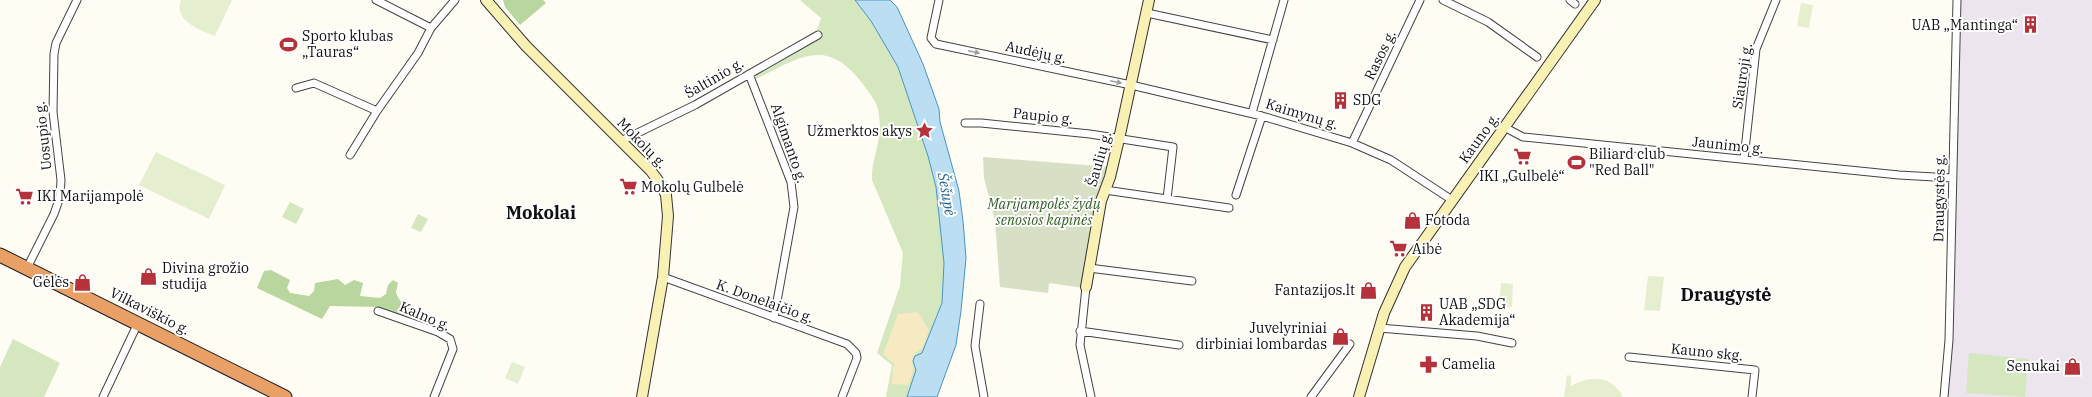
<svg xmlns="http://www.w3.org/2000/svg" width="2092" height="397" font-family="'IBM Plex Serif',serif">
<rect width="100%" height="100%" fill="#fefcf3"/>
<path fill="#ece5ed" d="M1957,0H2092V397H1944Z"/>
<path fill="#d4e7bf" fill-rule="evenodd" d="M800,0H855L871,21L898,67L928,156L936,187L944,263L942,303L922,353L913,361L916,370L907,397H886L892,365L877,353L900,286L903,253L872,180C871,161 880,145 880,127C879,103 876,102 862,83C826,36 799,58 756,79L754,73L814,40L821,18ZM929,330L911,359L913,369L892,384L894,364Z
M290,202L304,209L296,224L282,217Z
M418,214L428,219L421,232L411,228Z
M13,339L60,363L44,397H0V367Z
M1969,353L2028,359L2025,397L1966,393Z"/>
<path fill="#b9d69f" d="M503,0H543L546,3L520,25L505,7Z
M271,270L290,280L287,288L290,293L309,296L314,291L315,283L338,279L345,285L354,280L363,283L360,296L380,298L386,294L388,285L393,280L398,283L396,292C400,309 421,309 427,323L422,324L379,307L330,306L322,319L257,288L264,271Z"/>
<path fill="#f6eac3" d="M918,312L929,330L922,349C911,354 912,358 913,368C913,373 910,380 908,385L892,384L894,364L883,354L898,314Z"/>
<path fill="#d7e0c5" d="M983,157L1110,167L1084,288L1049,283L1048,293L1000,287L995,221L984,178Z"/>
<path fill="#e5efd0" d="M181,0H232L215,36C200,30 173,21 181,0Z
M1801,3L1813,5L1809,28L1797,26Z
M156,152L225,185L209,219L139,185Z
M1648,276L1664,277L1660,311L1644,310Z
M1501,283L1513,284L1512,307L1499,306Z
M512,362L525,367L518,384L505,378Z
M1567,375L1571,376V386C1590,375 1612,375 1623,397H1564Z"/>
<path fill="#bcdef2" stroke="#4994c3" d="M855,0H890L897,7L923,64L939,109L940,122L959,191L963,221L966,258L961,311L956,345L937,397H907L916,370L913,361L915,356L922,353L942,303L944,263L936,187L928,156L898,67L871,21Z"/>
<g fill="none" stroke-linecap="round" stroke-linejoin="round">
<defs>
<path id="street" d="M376,0L431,28
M1443,0L1488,22L1537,57
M1570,0L1575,4
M1147,13L1273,40
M936,44L1131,85L1262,116L1352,143L1391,160L1452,200
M936,44L931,38L939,0
M749,74L791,182L794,207L774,318
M296,88L314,83L377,111
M1252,113L1284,0
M965,123H981L1090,134L1173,147L1167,199
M1504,127L1523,137L1899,175L1952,178
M621,141L695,105L818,35
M1352,143L1420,0
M350,155L377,111L418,53L431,28L455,0
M1744,159L1756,49L1776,0
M1105,190L1229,208
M1236,195L1262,116
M27,268L54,214L60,197L61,180L53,112L54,54L56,43L77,0
M1089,268L1192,281
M663,277L847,344L856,353L857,358L842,397
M1086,287L1080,345L1091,397
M980,304L975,346L984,397
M378,311L438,332L450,339L453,349L434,397
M1379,328L1477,336L1512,343
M1080,331L1179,345
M1629,357L1755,370L1752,397
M103,397L138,323
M1311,397L1350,344
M1944,397L1949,340L1957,0"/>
<path id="secondary" d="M486,0L526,46L651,171L662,186L666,195L668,216L663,277L642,397
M1086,287L1101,201L1110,177L1119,139L1149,0
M1359,397L1384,313L1405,267L1595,0"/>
<path id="highway" d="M0,255L285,397"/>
</defs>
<use href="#street" stroke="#434343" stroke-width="9"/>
<use href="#secondary" stroke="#323232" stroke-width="12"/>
<use href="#highway" stroke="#212121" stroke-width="15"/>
<use href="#street" stroke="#fff" stroke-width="7"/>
<use href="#secondary" stroke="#f9f0b4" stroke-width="10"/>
<use href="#highway" stroke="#e9a067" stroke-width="13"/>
</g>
<defs><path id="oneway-solid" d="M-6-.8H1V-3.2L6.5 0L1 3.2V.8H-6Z"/></defs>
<g fill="#9f9f9f">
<use href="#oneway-solid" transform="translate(974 52) rotate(12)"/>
<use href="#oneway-solid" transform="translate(1116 82) rotate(12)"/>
</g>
<defs>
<symbol id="building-bare" viewBox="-9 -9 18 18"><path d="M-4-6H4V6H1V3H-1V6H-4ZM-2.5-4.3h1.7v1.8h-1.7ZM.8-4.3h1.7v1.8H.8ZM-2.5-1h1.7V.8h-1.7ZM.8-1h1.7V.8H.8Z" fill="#b5323b" stroke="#fff" stroke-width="2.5" paint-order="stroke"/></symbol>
<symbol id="stadium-bare" viewBox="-9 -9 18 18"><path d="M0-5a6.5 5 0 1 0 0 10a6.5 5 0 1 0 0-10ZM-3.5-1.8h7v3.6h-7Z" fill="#b5323b" stroke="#fff" stroke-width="2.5" paint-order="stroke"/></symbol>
<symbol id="sight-bare" viewBox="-9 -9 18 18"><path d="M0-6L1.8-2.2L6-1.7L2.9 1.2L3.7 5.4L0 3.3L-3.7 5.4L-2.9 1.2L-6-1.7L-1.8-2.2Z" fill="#b5323b" stroke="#fff" stroke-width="2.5" paint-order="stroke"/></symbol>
<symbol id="supermarket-bare" viewBox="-9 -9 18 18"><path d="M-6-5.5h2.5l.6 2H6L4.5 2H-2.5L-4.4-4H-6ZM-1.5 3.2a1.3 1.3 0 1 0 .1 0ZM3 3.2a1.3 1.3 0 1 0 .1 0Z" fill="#b5323b" stroke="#fff" stroke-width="2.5" paint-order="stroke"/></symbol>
<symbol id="shop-bare" viewBox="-9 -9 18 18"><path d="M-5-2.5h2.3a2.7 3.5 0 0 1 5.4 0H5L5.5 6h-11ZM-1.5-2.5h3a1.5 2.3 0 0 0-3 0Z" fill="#b5323b" stroke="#fff" stroke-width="2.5" paint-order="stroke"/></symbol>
<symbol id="pharmacy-bare" viewBox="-9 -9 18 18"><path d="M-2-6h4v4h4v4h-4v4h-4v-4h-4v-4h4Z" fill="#b5323b" stroke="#fff" stroke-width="2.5" paint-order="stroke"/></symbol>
</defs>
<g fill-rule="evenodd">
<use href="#building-bare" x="2018" y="12" width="25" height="25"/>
<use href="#stadium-bare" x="276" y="32" width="25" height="25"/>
<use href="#building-bare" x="1328" y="88" width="25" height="25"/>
<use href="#sight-bare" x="912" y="118" width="25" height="25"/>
<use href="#supermarket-bare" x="1510" y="144" width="25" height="25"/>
<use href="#stadium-bare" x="1564" y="150" width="25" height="25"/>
<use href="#supermarket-bare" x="616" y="174" width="25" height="25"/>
<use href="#supermarket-bare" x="12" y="184" width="25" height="25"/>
<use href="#shop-bare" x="1400" y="208" width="25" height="25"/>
<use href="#supermarket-bare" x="1386" y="236" width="25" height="25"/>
<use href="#shop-bare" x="136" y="264" width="25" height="25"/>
<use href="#shop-bare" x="70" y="270" width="25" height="25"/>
<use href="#shop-bare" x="1356" y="278" width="25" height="25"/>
<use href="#building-bare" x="1414" y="300" width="25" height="25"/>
<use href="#shop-bare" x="1328" y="324" width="25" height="25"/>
<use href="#pharmacy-bare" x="1416" y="352" width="25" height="25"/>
<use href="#shop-bare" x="2060" y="354" width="25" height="25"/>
</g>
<g text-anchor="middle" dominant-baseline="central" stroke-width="4" stroke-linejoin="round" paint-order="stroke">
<g font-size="14" fill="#101010" stroke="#fff" text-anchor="start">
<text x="2018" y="25" text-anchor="end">UAB „Mantinga“</text>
<text x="302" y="36">Sporto klubas<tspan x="302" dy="16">„Tauras“</tspan></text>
<text x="1353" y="100">SDG</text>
<text x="912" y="131" text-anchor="end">Užmerktos akys</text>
<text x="1589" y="154">Biliard club<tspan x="1589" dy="16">"Red Ball"</tspan></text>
<text x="1522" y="176" text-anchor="middle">IKI „Gulbelė“</text>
<text x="641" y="187">Mokolų Gulbelė</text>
<text x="37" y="196">IKI Marijampolė</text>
<text x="1425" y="220">Fotoda</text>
<text x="1412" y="249">Aibė</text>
<text x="162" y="268">Divina grožio<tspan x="162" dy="16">studija</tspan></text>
<text x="69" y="282" text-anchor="end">Gėlės</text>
<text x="1355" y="290" text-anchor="end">Fantazijos.lt</text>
<text x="1439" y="304">UAB „SDG<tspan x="1439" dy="16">Akademija“</tspan></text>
<text x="1327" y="328" text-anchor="end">Juvelyriniai<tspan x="1327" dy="16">dirbiniai lombardas</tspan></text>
<text x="1442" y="364">Camelia</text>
<text x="2060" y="366" text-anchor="end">Senukai</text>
</g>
<g font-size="14" fill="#101010" stroke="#fff">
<text transform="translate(1036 52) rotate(12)">Audėjų g.</text>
<text transform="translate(1380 55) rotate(-64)">Rasos g.</text>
<text transform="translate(1742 76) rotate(-81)">Siauroji g.</text>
<text transform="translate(714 78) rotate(-30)">Šaltinio g.</text>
<text transform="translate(1302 114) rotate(17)">Kaimynų g.</text>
<text transform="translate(1043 116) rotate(6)">Paupio g.</text>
<text transform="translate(43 136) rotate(-96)">Uosupio g.</text>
<text transform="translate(1479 138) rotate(-54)">Kauno g.</text>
<text transform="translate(642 143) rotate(46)">Mokolų g.</text>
<text transform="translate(789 143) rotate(71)">Algimanto g.</text>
<text transform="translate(1728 145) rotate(6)">Jaunimo g.</text>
<text transform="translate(1099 159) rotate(-74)">Šaulių g.</text>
<text transform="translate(1939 198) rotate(-89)">Draugystės g.</text>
<text transform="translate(765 301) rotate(20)">K. Donelaičio g.</text>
<text transform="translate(150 311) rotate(27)">Vilkaviškio g.</text>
<text transform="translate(425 316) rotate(23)">Kalno g.</text>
<text transform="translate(1707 352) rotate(6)">Kauno skg.</text>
</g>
<g font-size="14" font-style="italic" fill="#326324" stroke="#fff">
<text x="1044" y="204">Marijampolės žydų<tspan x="1044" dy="16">senosios kapinės</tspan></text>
</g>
<g font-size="15" font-style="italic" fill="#226799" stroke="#fff">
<text transform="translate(947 194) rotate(80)">Šešupė</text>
</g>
<g font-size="18" font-weight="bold" fill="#101010" stroke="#fff">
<text x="541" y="212">Mokolai</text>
<text x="1726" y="294">Draugystė</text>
</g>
</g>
</svg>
